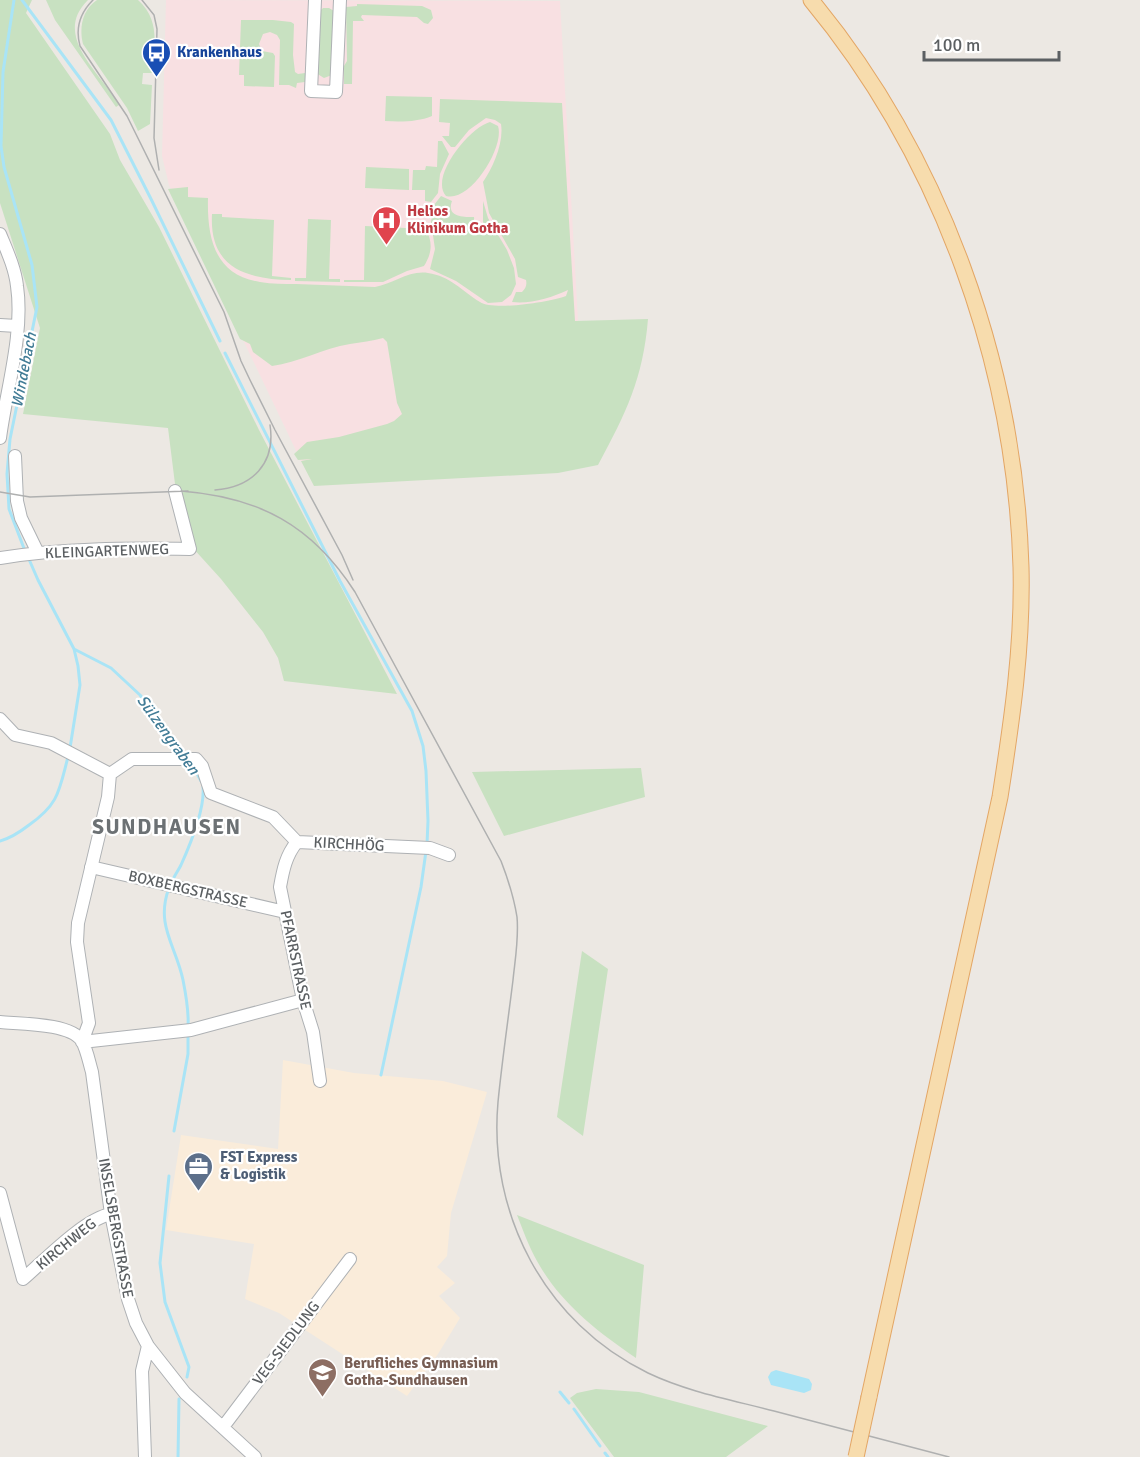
<svg xmlns="http://www.w3.org/2000/svg" width="1140" height="1457" font-family="Signika,sans-serif">
<rect width="100%" height="100%" fill="#ece8e3"/>
<path fill="#faecda" d="M283,1060L354,1073L443,1081L487,1092L451,1213L447,1256L437,1267L455,1283L439,1296L460,1318L438,1354L407,1396L279,1313L245,1299L254,1244L166,1230L181,1135L278,1149Z"/>
<path fill="#f8e0e2" d="M166,0L560,1L578,321L564,335L559,318L521,310L516,320L527,386L529,424L523,440L506,454L324,458L301,461L169,185L162,156Z"/>
<path fill="#c8e1c1" d="M0,0H32L26,13L110,134L120,160L159,227L259,430L397,694L284,681L278,658L263,632L221,579L192,547L175,484L168,428L23,414L40,328L0,203Z
M46,0H88C51,36 102,74 119,105L116,107L55,20Z
M97,0H138C161,21 154,45 152,73H143L142,84L152,85L150,124L138,131L127,108L83,44C79,28 82,10 97,0Z
M357,4L422,6L431,10L433,18L428,24L424,23L417,17L362,15L361,17L364,21H353L352,84H344V66L347,61L346,7L357,6Z
M323,8H329L334,11L332,75L324,78L316,73L319,12Z
M241,20H273L291,22L294,24L293,55L295,72L298,74L305,73V82L297,83L296,88L289,85H279L280,40L277,35L270,32L263,34L259,44L262,51L273,53L275,56L274,87L244,86V75H239Z
M386,96L432,97V116C418,122 400,122 385,121Z
M440,99L562,103L575,321L648,319C643,379 626,413 598,465L558,473L314,486L301,461L312,459L298,460L294,454L307,442L339,437L387,424L394,421L402,414L397,403L387,342L383,338C372,341 361,342 350,344C323,348 298,363 272,366L253,352L250,344L240,339L168,189L188,187V197L208,198C207,237 214,275 260,282C272,284 284,284 296,284C323,285 349,286 375,287C393,284 409,270 428,273C450,276 462,291 480,302C493,311 550,302 566,296L568,290C551,298 531,304 512,302L516,292H522C526,288 527,285 526,280L518,277L515,259L489,213L483,182C493,167 504,143 501,124L495,120L486,118L469,130L455,147H451L442,136H449L450,123L439,122Z
M490,122L498,126C505,147 470,203 446,196C429,177 470,127 490,122Z
M438,141H442L449,154L440,174L438,193L431,202L425,201V190H412L413,170H425L426,166L437,167Z
M366,167L409,169V190L365,188Z
M441,196L452,201C446,217 463,217 474,217L475,233L483,232V201L488,218L507,250L514,268L516,284L511,295L502,302L488,303L456,281L430,269L435,249L431,222L434,205Z
M212,214H222V217L274,220L272,276L291,278V280C246,279 209,268 212,214Z
M308,219L331,220L329,279H340V282L295,281V278H306Z
M365,226L426,229C433,243 432,253 424,266L407,271L383,282H344V280H364Z
M641,768L645,797L504,836L472,772Z
M582,951L608,969L583,1136L557,1117Z
M517,1215L644,1265L636,1358C598,1332 560,1303 537,1261C529,1247 523,1230 517,1215Z
M596,1389L639,1392L768,1426L726,1457H614L570,1398L577,1393Z"/>
<path fill="#a9e4f6" d="M776,1370L809,1379L812,1384L811,1390L804,1393L771,1385L768,1377L771,1372Z"/>
<g fill="none" stroke-linecap="round" stroke-linejoin="round">
<path stroke="#a9e4f6" stroke-width="3" d="M14,0L3,72L1,146L4,167L32,265L37,307L10,439L7,474L9,509L25,551
M22,0L111,120L151,199L220,341
M225,353L340,581L412,711L423,746L426,771L428,821L427,844
M28,557L38,580L74,649L78,666L80,685L70,748
M74,649L111,668L140,695L160,721L180,755
M186,763L196,772L201,781
M0,841C11,838 20,832 29,825C59,804 59,791 68,757
M172,882C174,876 178,871 181,865C190,845 205,809 203,787
M169,888C155,925 176,946 183,980C186,995 189,1012 188,1027
M381,1075L421,887L426,851
M174,1131L188,1054V1034
M169,1176L160,1263L165,1302L189,1367L187,1377
M560,1392L569,1403
M574,1409L600,1446
M605,1453L608,1457
M178,1457L179,1399"/>
<defs>
<path id="minor" d="M315,0L311,91L336,92L340,0
M0,234C7,251 15,268 17,286C24,334 6,391 0,438
M0,325L17,326
M15,456L17,501L21,518L38,553
M0,558C63,548 126,548 190,549L175,491
M0,719L15,735L51,743L110,774
M110,774L132,759H196L202,766L211,793L273,817L297,842L430,848L449,855
M297,842C286,855 283,870 280,887L303,1000L313,1032L320,1081
M91,867L285,912
M0,1022C20,1024 70,1023 82,1041C87,1050 89,1062 92,1072L111,1214L128,1299L136,1323L148,1346L185,1393L255,1457
M82,1042L89,1023L77,942L78,923L108,797L110,774
M82,1042L191,1030L303,1000
M0,1193L23,1279C45,1260 84,1219 111,1214
M223,1427L350,1259
M145,1457L142,1371L148,1346"/>
<path id="major" d="M811,0C941,157 1015,364 1021,567C1023,645 1012,720 1000,797L869,1397"/>
</defs>
<use href="#minor" stroke="#aeb1b4" stroke-width="14"/>
<use href="#major" stroke="#e3a665" stroke-width="17"/>
<use href="#minor" stroke="#fff" stroke-width="12"/>
<use href="#major" stroke="#f7dcad" stroke-width="15"/>
<path stroke="#afb0b0" stroke-width="1.5" d="M93,0C80,13 75,28 80,46L127,116L224,312L241,361L250,380L275,430L342,555L353,580
M142,0L154,15L157,29L154,138L159,170
M215,490C252,487 276,464 270,425
M181,491C259,497 312,525 355,592L501,861C508,879 514,898 517,917C519,938 515,960 513,980C508,1021 502,1061 498,1102C488,1214 545,1323 648,1373C688,1392 732,1400 774,1411C832,1426 891,1442 949,1457
M0,492L30,497L188,491"/>
<defs>
<path id="major-bridge" d="M856,1457L869,1397"/>
</defs>
<use href="#major-bridge" stroke="#e3a665" stroke-width="17" stroke-linecap="butt"/>
<use href="#major-bridge" stroke="#f7dcad" stroke-width="15"/>
</g>
<defs>
<symbol id="bus-pin" viewBox="-11 -11 22 30"><path d="M0 17L-7.5 6A9.5 9.5 0 1 1 7.5 6Z" fill="#1a4fb4" stroke="#fff"/><path d="M-5-6H5V4H4V6H2V4H-2V6H-4V4H-5ZM-3.5-4V0h7V-4ZM-3.5 1.2v1.5H-2V1.2ZM2 1.2v1.5H3.5V1.2Z" fill="#fff"/></symbol>
<symbol id="hospital-pin" viewBox="-11 -11 22 30"><path d="M0 17L-7.5 6A9.5 9.5 0 1 1 7.5 6Z" fill="#e0444e" stroke="#fff"/><path d="M-5-5h3v3.5h4V-5h3V5h-3V1.5h-4V5h-3Z" fill="#fff"/></symbol>
<symbol id="office-pin" viewBox="-11 -11 22 30"><path d="M0 17L-7.5 6A9.5 9.5 0 1 1 7.5 6Z" fill="#5c6f8a" stroke="#fff"/><path d="M-6-3h4V-5.5h4V-3h4V5H-6ZM-1-4.5V-3h2v-1.5ZM-6 0V1H6V0Z" fill="#fff"/></symbol>
<symbol id="school-pin" viewBox="-11 -11 22 30"><path d="M0 17L-7.5 6A9.5 9.5 0 1 1 7.5 6Z" fill="#8d6e63" stroke="#fff"/><path d="M0-5L7-2L0 1L-7-2ZM-4 1L0 2.5L4 1V4Q0 6-4 4Z" fill="#fff"/></symbol>
</defs>
<g fill-rule="evenodd">
<use href="#bus-pin" x="140" y="36" width="33" height="45"/>
<use href="#hospital-pin" x="370" y="204" width="33" height="45"/>
<use href="#office-pin" x="182" y="1150" width="33" height="45"/>
<use href="#school-pin" x="306" y="1356" width="33" height="45"/>
</g>
<g text-anchor="middle" dominant-baseline="central" stroke-width="4.5" stroke-linejoin="round" paint-order="stroke">
<g font-size="15" font-weight="bold" fill="#164399" stroke="#fff" text-anchor="start">
<text x="177" y="52">Krankenhaus</text>
</g>
<g font-size="15" font-weight="bold" fill="#be3a42" stroke="#fff" text-anchor="start">
<text x="407" y="211">Helios<tspan x="407" dy="17">Klinikum Gotha</tspan></text>
</g>
<g font-size="15" fill="#5b5f62" stroke="#fff">
<text transform="translate(107 551) rotate(-2)">KLEINGARTENWEG</text>
<text transform="translate(349 844) rotate(3)">KIRCHHÖG</text>
<text transform="translate(188 889) rotate(13)">BOXBERGSTRASSE</text>
<text transform="translate(296 960) rotate(78)">PFARRSTRASSE</text>
<text transform="translate(116 1228) rotate(80)">INSELSBERGSTRASSE</text>
<text transform="translate(66 1244) rotate(-39)">KIRCHWEG</text>
<text transform="translate(286 1343) rotate(-53)">VEG-SIEDLUNG</text>
</g>
<g font-size="15" font-weight="bold" fill="#4e5e75" stroke="#fff" text-anchor="start">
<text x="220" y="1157">FST Express<tspan x="220" dy="17">&amp; Logistik</tspan></text>
</g>
<g font-size="15" font-weight="bold" fill="#785e54" stroke="#fff" text-anchor="start">
<text x="344" y="1363">Berufliches Gymnasium<tspan x="344" dy="17">Gotha-Sundhausen</tspan></text>
</g>
<g font-size="16" font-style="italic" fill="#427c96" stroke="#fff">
<text transform="translate(24 370) rotate(-79)">Windebach</text>
<text transform="translate(168 735) rotate(54)">Sülzengraben</text>
</g>
<g font-size="21" font-weight="bold" letter-spacing="1.5" fill="#6c7174" stroke="#fff">
<text x="167" y="827">SUNDHAUSEN</text>
</g>
</g>
<path d="M924 51v9h135v-9" fill="none" stroke="#5b5f62" stroke-width="3"/>
<text x="933" y="51" font-size="18" fill="#5b5f62" stroke="#ffffff" stroke-width="4.5" paint-order="stroke">100 m</text>
</svg>
